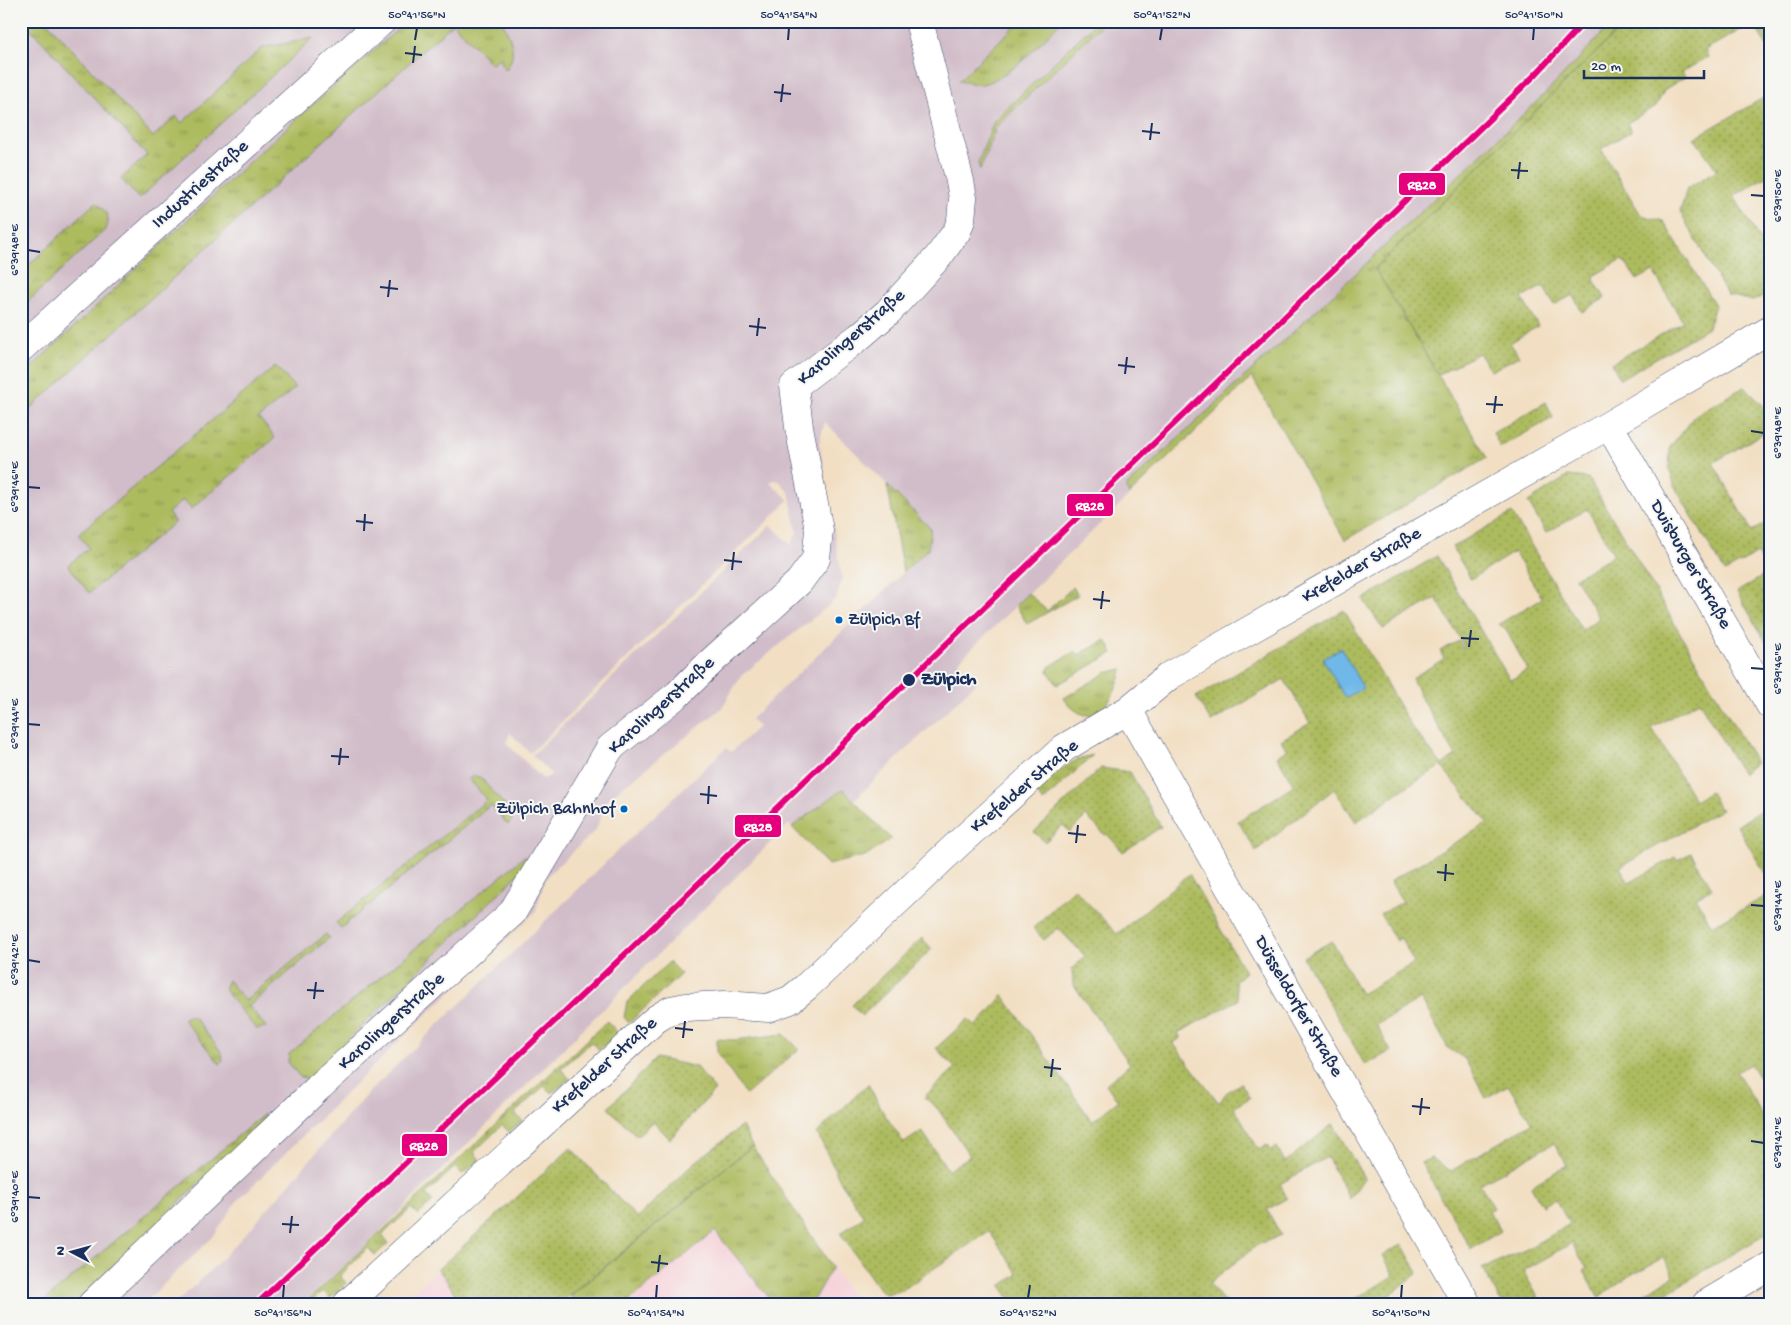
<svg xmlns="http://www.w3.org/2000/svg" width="1791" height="1325" font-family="'Gochi Hand',sans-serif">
<defs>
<pattern id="grass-tufts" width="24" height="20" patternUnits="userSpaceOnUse" patternTransform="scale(1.25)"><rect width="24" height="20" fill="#adbb5e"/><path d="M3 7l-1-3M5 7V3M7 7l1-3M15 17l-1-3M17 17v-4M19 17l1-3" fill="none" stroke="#8c9851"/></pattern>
<pattern id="garden-dots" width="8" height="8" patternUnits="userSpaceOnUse" patternTransform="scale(1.25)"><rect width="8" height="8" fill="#adbb5e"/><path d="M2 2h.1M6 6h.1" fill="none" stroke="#8c9851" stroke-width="1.8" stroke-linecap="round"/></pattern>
</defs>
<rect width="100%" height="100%" fill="#f6f6f2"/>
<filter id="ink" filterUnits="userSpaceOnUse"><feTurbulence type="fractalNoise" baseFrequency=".02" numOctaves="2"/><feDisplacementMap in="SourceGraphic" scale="10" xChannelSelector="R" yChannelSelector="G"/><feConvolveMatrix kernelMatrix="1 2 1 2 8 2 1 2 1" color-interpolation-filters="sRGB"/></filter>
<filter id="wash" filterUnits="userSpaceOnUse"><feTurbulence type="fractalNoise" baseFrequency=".0096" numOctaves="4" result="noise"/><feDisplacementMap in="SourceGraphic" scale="20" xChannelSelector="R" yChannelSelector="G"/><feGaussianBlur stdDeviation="1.12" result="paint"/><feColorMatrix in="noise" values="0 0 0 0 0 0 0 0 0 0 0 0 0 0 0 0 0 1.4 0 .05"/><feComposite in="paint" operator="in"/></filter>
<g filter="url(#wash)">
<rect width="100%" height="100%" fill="#f2dfc3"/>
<path fill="#f6cfd7" d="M752,1146L857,1304H560Z
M438,1269L449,1284L461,1304H401Z"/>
<path fill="#d1bdc9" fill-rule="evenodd" d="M21,21H1628L1256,383L1251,377L958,662L977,682L854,800L843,789L792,827L789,824L360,1251L302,1304H175L215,1266L251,1228L368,1093L608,860L726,748L731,752L758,727L751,719L928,549L931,529L825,422L819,442L842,579L837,597L828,606L741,676L721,709L610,797L605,804L596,830L551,872L545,881L535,912L408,1032L237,1201L213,1237L143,1304H21ZM774,480L779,481L789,492L797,532L791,545L771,525L749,546L532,755L552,775L543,779L506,743L510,733L530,753L789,500L770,482ZM525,857L526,867L308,1078L300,1077L289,1054Z"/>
<path fill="url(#grass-tufts)" stroke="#64755e" d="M23,21H46L153,137L176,116L182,123L262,48L313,38L139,199L121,179L147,155Z
M407,21H502C510,36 519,56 505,70L502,65L501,57L491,64L453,23L21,417V377L264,148Z
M1020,21H1062C1040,42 1012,78 982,84C974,85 965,82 958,81Z
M1097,21H1105L996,127L980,170L978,163L994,121Z
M1614,21H1628L1375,268L1487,458L1345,540L1252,377L1129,495L1126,487L1351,278L1554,85Z
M96,202C104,210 112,217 106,229L21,308V272Z
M276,366L295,388L259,418L275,438L191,509L183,500L168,513L175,522L89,593L68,565L89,548L78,534Z
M887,485L931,529L928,549L903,572Z
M1073,587L1078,595L1027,624L1016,605L1028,593L1047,611Z
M1106,640L1113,653L1057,685L1048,671L1049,667L1075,651L1078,655Z
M1122,669C1121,681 1110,703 1101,711C1088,722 1071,710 1064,698L1106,673Z
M1093,755L1043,802L1036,793C1054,776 1067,760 1093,755Z
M473,776L480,777L508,809L513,817L508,825L491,805L341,928L336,923L487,800L469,779Z
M843,789L891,839L868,855L828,865L792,827Z
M525,856L527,861L526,867L308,1078L300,1077L288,1062L289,1054Z
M326,934L329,938L249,1006L266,1027L256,1029L225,991V986L228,980L245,1001Z
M669,962L681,974L629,1023L624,1017L627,1002Z
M188,1016L194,1017L222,1053L223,1060L220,1064L183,1019Z
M607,1021L618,1033L599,1050L591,1042L561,1069L570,1079L551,1093L544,1086L515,1113L522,1121L509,1132L502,1125L474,1152L480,1160L462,1174L455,1167L426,1194L433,1202L418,1215L411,1208L382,1235L389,1243L375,1255L368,1248L340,1276L346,1283L330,1298L323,1291L309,1304H304Z
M784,1034L799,1049L746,1095L717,1053V1039L735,1040Z
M264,1114L266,1118L75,1304H41Z
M752,1146L832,1267L811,1304H774L715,1231L625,1304H576L570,1296Z"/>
<path fill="url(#garden-dots)" stroke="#64755e" d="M1628,21H1770V51L1753,23L1705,50L1708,57L1682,72L1685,77L1665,89L1656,106L1627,123L1631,131L1601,149L1641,215L1663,221L1715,305L1708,328L1620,379L1612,363L1683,322L1653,271L1637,280L1625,262L1621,260L1595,275L1594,280L1605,298L1582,312L1573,295L1554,305L1543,286L1522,298L1538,326L1510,343L1519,356L1491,371L1479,353L1438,375L1375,268Z
M1770,94V174L1734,196L1770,257V292L1753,301L1727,295L1680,212L1687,188L1717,170L1694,138Z
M1744,387L1767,409L1770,414V429L1713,463L1752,531L1770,521V649L1737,592L1768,573L1757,554L1725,572L1676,489L1669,469L1670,447L1695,415Z
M1546,402L1553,418L1500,447L1493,433Z
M1568,476L1588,478L1631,549L1756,763L1742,774L1699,701L1652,728L1695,801L1710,792L1719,808L1722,809L1620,867L1629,883L1675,857L1677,860L1691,853L1712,888L1696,898L1712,926L1770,894V1094L1750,1064L1737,1072L1770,1128V1232L1648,1304H1626L1674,1276L1664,1257L1621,1281L1599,1298L1584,1271L1587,1269L1572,1243L1523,1271L1542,1304H1502L1482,1268L1525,1250L1570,1224L1555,1199L1542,1206L1531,1186L1567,1165L1554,1143L1480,1184L1494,1208L1489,1211L1501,1231L1471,1249L1421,1163L1431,1158L1451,1171L1532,1123L1508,1085L1486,1098L1465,1059L1448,1048L1421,999L1376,1025L1391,1051L1365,1065L1303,957L1332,941L1361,994L1414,963L1401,938L1396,941L1380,914L1403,902L1390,881L1488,823L1441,766L1409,785L1356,822L1334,789L1256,851L1238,821L1294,786L1277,756L1287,750L1281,740L1310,723L1284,679L1211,722L1196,697L1344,610L1411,726L1442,765L1456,756L1421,698L1412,678L1444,659L1440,651L1459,641L1463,648L1465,647L1436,598L1383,629L1363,599L1437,556L1510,680L1528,670L1506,630L1499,624L1542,598L1514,552L1471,579L1452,547L1512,513L1582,630L1599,618L1575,578L1614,555L1587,509L1546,533L1528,502Z
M1101,768L1130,772L1161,827L1123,852L1107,834L1105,835L1086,816L1070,832L1063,825L1045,842L1034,832Z
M1770,804V882L1737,826Z
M1189,874L1245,972L1235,981L1238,1000L1178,1033L1181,1038L1173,1043L1219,1103L1226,1093L1241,1083L1250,1098L1234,1107L1259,1150L1267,1145L1270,1151L1277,1147L1285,1162L1333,1124L1364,1178L1350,1199L1327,1157L1280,1184L1287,1198L1267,1210L1281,1235L1256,1246L1209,1283L1226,1304H1014L1001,1286L1018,1274L989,1231L904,1289L886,1294L879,1289L840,1233L864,1217L841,1182L817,1133L868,1084L883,1112L904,1143L922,1131L948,1170L970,1156L937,1108L924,1097L955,1068L936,1048L968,1019L975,1026L990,1011L1003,995L1092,1121L1118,1101L1106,1084L1130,1064L1073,984L1072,969L1085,956L1058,928L1044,940L1033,928L1074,888L1117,934Z
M922,938L932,949L862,1016L852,1005Z
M656,1058L696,1067L715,1090L670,1139L653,1121L637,1136L608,1108Z
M742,1126L752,1146L559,1304H461L449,1284L438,1269L571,1148L637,1218L693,1164Z
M1402,1244L1418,1273L1379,1304H1346L1394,1276L1383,1255Z"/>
<path fill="#6fb8e7" stroke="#4574a2" d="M1341,648L1363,688L1345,698L1323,659Z"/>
</g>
<g filter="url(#ink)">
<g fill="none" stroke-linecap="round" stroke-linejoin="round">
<defs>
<path id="minor" d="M21,348L382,21
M1609,425L1770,705
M1128,710L1467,1304
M92,1304L319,1087L512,913L610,748L678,694L713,660L799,582L816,559L819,530L799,427L794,386L859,337L888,312L939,256L957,231L961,220L963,198L960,181L919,21
M347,1304L656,1019L671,1010L686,1007L724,1005L768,1008L790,1000L806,987L959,843L1064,748L1128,710L1169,676L1609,425L1770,330
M1706,1304L1770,1266"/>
</defs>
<use href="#minor" stroke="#3b496d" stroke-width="29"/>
<use href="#minor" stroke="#fff" stroke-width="28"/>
<defs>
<path id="rail-1" d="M257,1304L638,942L1536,74L1585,21"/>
</defs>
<use href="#rail-1" stroke="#f6f6f2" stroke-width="10"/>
<use href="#rail-1" stroke="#e5007d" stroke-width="6"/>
</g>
</g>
<path fill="none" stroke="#1b2f5e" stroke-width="2" d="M415,40L417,28M788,40L789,28M1160,40L1162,28M1533,40L1534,28M405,53L422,55M413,63L415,46M774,92L791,94M781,102L783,84M1142,131L1160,133M1150,140L1152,123M1511,170L1528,171M1518,179L1520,162M1751,195L1764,196M28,250L40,252M380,287L398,289M388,297L390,280M749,326L766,328M757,336L759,318M1118,365L1135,367M1125,374L1127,357M1486,404L1503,405M1494,413L1496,396M1751,431L1764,433M28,487L40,488M356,521L373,523M364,531L365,514M724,560L742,562M732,570L734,552M1093,599L1110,601M1101,609L1103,591M1461,638L1479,639M1469,647L1471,630M1751,668L1764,669M28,724L40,725M331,756L349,757M339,765L341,748M700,794L717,796M708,804L709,786M1068,833L1086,835M1076,843L1078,825M1437,872L1454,874M1445,881L1446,864M1751,905L1764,906M28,960L40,962M307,990L324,991M314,999L316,982M675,1028L693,1030M683,1038L685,1021M1044,1067L1061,1069M1051,1077L1053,1059M1412,1106L1430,1108M1420,1115L1422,1098M1751,1141L1764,1143M28,1197L40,1198M282,1224L299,1225M290,1233L292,1216M651,1262L668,1264M658,1272L660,1255M283,1298L284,1285M656,1298L657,1285M1028,1298L1030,1285M1401,1298L1402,1285"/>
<g fill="#0065bd" stroke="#f6f6f2" stroke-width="2">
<circle cx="839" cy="620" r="4.5"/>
<circle cx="624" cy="809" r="4.5"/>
</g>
<circle fill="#1b2f5e" stroke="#f6f6f2" stroke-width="2" cx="909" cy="680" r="7"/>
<g text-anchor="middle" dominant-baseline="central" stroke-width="4" stroke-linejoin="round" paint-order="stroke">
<g font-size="18" fill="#1b2f5e" stroke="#f6f6f2" text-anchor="start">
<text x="848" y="620">Zülpich Bf</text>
<text x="615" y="809" text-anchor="end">Zülpich Bahnhof</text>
</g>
<g font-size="19" fill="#1b2f5e" stroke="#f6f6f2">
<text transform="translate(201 185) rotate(-42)">Industriestraße</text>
<text transform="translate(852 338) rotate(-41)">Karolingerstraße</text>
<text transform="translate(1690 565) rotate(60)">Duisburger Straße</text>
<text transform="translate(1362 566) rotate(-30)">Krefelder Straße</text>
<text transform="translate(662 706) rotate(-42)">Karolingerstraße</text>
<text transform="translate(1025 787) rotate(-40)">Krefelder Straße</text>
<text transform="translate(1298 1007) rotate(60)">Düsseldorfer Straße</text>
<text transform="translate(392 1022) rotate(-42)">Karolingerstraße</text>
<text transform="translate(605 1066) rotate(-42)">Krefelder Straße</text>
</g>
<g font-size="19" font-weight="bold" fill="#1b2f5e" stroke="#f6f6f2" text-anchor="start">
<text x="921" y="680">Zülpich</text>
</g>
</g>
<g stroke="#f6f6f2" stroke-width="2">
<rect x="1398" y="172" width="48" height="24" rx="5" fill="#e5007d"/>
<rect x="1066" y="493" width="48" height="24" rx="5" fill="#e5007d"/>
<rect x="734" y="814" width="48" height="24" rx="5" fill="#e5007d"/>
<rect x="401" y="1133" width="47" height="24" rx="5" fill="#e5007d"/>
</g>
<g font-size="14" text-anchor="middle" font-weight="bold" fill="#fff">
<text x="1422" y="189">RB28</text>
<text x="1090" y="510">RB28</text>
<text x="758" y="831">RB28</text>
<text x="424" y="1150">RB28</text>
</g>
<rect width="1791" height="1325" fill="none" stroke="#f6f6f2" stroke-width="55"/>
<g transform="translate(72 1252) rotate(276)" stroke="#f6f6f2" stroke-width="4" paint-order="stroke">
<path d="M0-4L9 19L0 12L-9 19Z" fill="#1b2f5e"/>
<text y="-8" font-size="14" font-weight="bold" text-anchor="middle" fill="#1b2f5e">N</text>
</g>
<path d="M1584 70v8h120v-8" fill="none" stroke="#1b2f5e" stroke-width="2.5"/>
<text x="1591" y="70" font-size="15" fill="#1b2f5e" stroke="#f6f6f2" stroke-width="4" paint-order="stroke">20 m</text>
<rect x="28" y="28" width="1736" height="1270" fill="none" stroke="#1b2f5e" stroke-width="2"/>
<g font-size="12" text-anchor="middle" fill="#1b2f5e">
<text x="417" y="18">50°41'56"N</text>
<text x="789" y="18">50°41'54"N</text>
<text x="1162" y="18">50°41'52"N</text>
<text x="1534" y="18">50°41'50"N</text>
<text transform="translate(1777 196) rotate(-90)" y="4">6°39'50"E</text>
<text transform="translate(14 250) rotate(-90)" y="4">6°39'48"E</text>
<text transform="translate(1777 433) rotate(-90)" y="4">6°39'48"E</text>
<text transform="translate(14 487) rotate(-90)" y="4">6°39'46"E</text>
<text transform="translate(1777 669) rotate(-90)" y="4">6°39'46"E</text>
<text transform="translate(14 724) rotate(-90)" y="4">6°39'44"E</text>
<text transform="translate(1777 906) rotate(-90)" y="4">6°39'44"E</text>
<text transform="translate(14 960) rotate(-90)" y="4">6°39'42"E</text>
<text transform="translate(1777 1143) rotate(-90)" y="4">6°39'42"E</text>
<text transform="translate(14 1197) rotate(-90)" y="4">6°39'40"E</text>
<text x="283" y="1316">50°41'56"N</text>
<text x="656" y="1316">50°41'54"N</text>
<text x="1028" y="1316">50°41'52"N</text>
<text x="1401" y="1316">50°41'50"N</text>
</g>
</svg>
